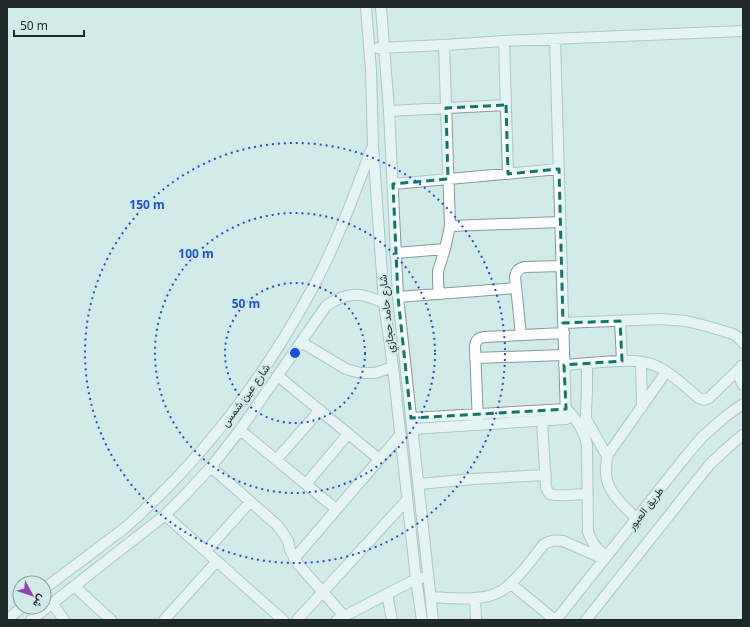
<svg xmlns="http://www.w3.org/2000/svg" width="750" height="627" font-family="'Noto Sans',Vazirmatn,sans-serif">
<rect width="100%" height="100%" fill="#d0ebe8"/>
<g fill="none" stroke-linecap="round" stroke-linejoin="round">
<defs>
<path id="minor" d="M366,7L371,70L373,146L384,303L393,367L416,579L422,620
M381,7L389,111L398,297L433,620
M555,39L566,419
M504,41L508,174
M378,48L444,45L504,41L743,31
M389,111L506,105
M393,184L559,169
M450,226L560,222
M395,253L445,249
M439,294L438,283V271L445,249L450,226L444,45
M398,297L516,288
M620,321L622,361
M563,323L661,319L686,321L710,327L733,334L738,337L743,343
M521,335L515,277C516,271 519,268 525,267L562,266
M301,342L346,369L360,373H375L393,367
M475,358L564,355
M641,362L642,407
M564,365C577,364 589,363 602,362C621,361 642,358 660,368C674,375 686,388 699,398L704,400L709,398L741,367
M741,366C739,373 739,379 743,385
M278,376L379,459
M411,418L566,409C577,419 584,431 587,445L588,532C593,544 596,549 606,556
M586,419L607,456
M542,421L546,488C548,491 548,492 550,494C555,497 580,494 587,494
M478,425L475,346C476,340 478,338 484,337L564,333
M412,429L566,419L571,416
M240,430L336,509
M585,435L587,390V363
M276,460L320,410
M211,467L277,525L283,533L288,541L290,550L298,564L344,616
M306,484L348,434
M419,484L473,479L546,475
M165,515L283,620
M636,518C622,504 604,490 606,468C606,464 607,460 607,456L666,372
M206,551L250,502
M294,559L401,434
M511,584L555,620
M74,586L111,620
M44,589C63,574 83,560 102,545C110,539 118,533 126,527C199,462 259,385 306,300C333,253 352,201 371,150
M387,594L392,620
M431,597C451,598 484,602 501,591C516,582 532,559 543,545C550,540 555,540 563,541L604,559
M475,598L476,620
M52,603L64,620
M7,620L22,607
M31,620L165,515L185,495L211,467L240,430L326,306C348,291 361,292 384,303
M164,620L217,561
M297,620L407,500
M337,620L416,579L421,578
M556,620L682,461L702,437L726,416L743,404
M586,620L710,464L734,442L743,435"/>
</defs>
<use href="#minor" stroke="#819b98" stroke-width="12"/>
<use href="#minor" stroke="#fff" stroke-width="10"/>
</g>
<path d="M0 0H750V627H0ZM506,105L508,174L559,169L563,323L620,321L622,361L564,365L566,409L411,418L398,297L393,184L448,179L446,108Z" fill="#d0ebe8" fill-opacity=".55" fill-rule="evenodd"/>
<path fill="none" stroke="#0f766e" stroke-width="3" stroke-dasharray="8 5" stroke-linejoin="round" d="M506,105L508,174L559,169L563,323L620,321L622,361L564,365L566,409L411,418L398,297L393,184L448,179L446,108Z"/>
<g fill="none" stroke="#1d4ed8" stroke-width="2" stroke-dasharray="2 4">
<circle cx="295" cy="353" r="70"/>
<circle cx="295" cy="353" r="140"/>
<circle cx="295" cy="353" r="210"/>
</g>
<g text-anchor="middle" dominant-baseline="central" stroke-width="4" stroke-linejoin="round" paint-order="stroke">
<g font-size="11" fill="#1e2928" stroke="#d0ebe8">
<text transform="translate(386 314) rotate(-96)">شارع حامد حجازي</text>
<text transform="translate(245 395) rotate(-54)">شارع عين شمس</text>
<text transform="translate(645 508) rotate(-52)">طريق العبور</text>
</g>
</g>
<circle cx="295" cy="353" r="6" fill="#1d4ed8" stroke="#d0ebe8" stroke-width="2"/>
<g font-size="12" text-anchor="middle" font-weight="bold" fill="#1d4ed8" stroke="#d0ebe8" stroke-width="4" stroke-linejoin="round" paint-order="stroke">
<text x="147" y="209">150 m</text>
<text x="196" y="258">100 m</text>
<text x="246" y="308">50 m</text>
</g>
<rect width="750" height="627" fill="none" stroke="#1e2928" stroke-width="16"/>
<g transform="translate(32 595) rotate(130)"><circle r="19" fill="#d0ebe8" stroke="#899d9b"/>
<path d="M0-3L7 15L0 10L-7 15Z" fill="#9342b1"/>
<text y="-6" font-size="11" font-weight="bold" text-anchor="middle" fill="#1e2928">ش</text>
</g>
<path d="M14 30v6h70v-6" fill="none" stroke="#1e2928" stroke-width="2"/>
<text x="20" y="30" font-size="12" fill="#1e2928" stroke="#d0ebe8" stroke-width="3" paint-order="stroke">50 m</text>
</svg>
